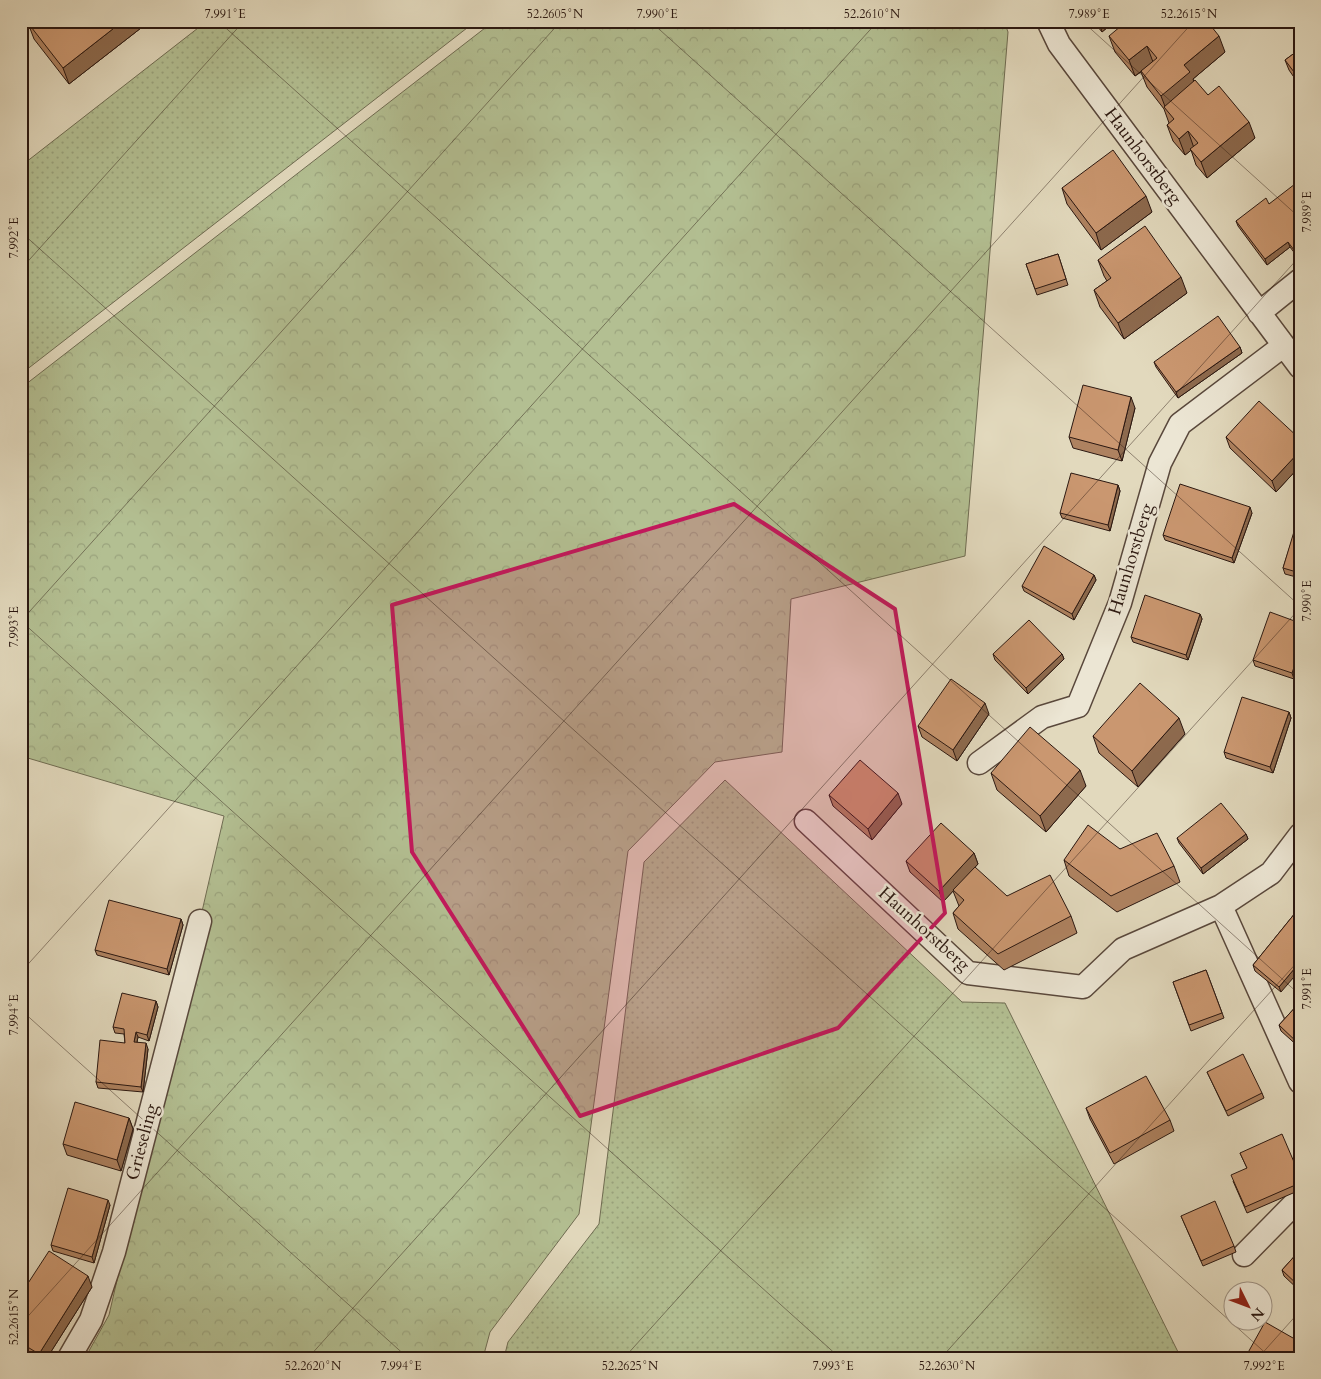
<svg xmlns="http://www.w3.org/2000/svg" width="1321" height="1379" font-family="Cardo,serif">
<defs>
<pattern id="grass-dots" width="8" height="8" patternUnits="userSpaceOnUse" patternTransform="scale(1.25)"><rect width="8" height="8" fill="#b3bf92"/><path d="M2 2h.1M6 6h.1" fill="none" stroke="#9aa37d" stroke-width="1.8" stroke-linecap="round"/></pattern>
<pattern id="forest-crowns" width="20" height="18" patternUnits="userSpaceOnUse" patternTransform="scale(1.25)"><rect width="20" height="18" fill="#b3bf92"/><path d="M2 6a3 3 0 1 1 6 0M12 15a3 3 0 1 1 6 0" fill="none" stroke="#9aa37d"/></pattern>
</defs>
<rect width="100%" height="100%" fill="#e2d9bd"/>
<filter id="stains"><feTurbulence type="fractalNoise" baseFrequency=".004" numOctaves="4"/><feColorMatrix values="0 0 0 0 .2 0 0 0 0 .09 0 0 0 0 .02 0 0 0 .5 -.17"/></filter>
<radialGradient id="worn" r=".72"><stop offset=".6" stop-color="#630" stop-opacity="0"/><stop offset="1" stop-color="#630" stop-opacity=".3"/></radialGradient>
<path fill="url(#grass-dots)" stroke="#6f6c52" d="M207,21H476L21,374V166Z
M725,780L962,1002L1005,1003L1181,1358H504L508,1342L599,1224L644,862Z"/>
<path fill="url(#forest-crowns)" stroke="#6f6c52" d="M494,21H1004L1008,32L965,556L791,599L782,752L715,762L628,851L579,1214L490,1332L483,1358H85L109,1315L224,816L21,756V388Z"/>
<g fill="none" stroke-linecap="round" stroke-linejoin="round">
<defs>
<path id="street" d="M1048,21L1059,44L1300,367
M1259,313L1300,280
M979,763L1042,717L1078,706L1120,603L1160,463L1180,424L1283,346
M806,821L968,973L1083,987L1123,949L1221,906L1271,873L1300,835
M1221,906L1300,1082
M1244,1255L1300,1198
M69,1358L91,1320L114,1252L200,921"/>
</defs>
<use href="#street" stroke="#59483c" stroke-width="25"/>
<use href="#street" stroke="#ece6d4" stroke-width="22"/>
</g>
<path fill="#ae8260" stroke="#2b1811" d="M150,21L69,84L34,39L28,23Z
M1093,21H1115L1102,32Z
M1109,36L1225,52L1193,79V81L1208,95L1255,138L1207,178L1196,165L1191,150L1185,155L1173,141L1167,125L1169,123L1164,109L1147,87L1141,72L1135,76L1115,52Z
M1300,49V86L1289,70L1285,60Z
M1062,188L1152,212L1101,250L1067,204Z
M1300,190V252L1296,255L1290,247L1267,265L1238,226L1236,221L1269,204Z
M1058,254L1068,285L1037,295L1026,264Z
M1098,260L1187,293L1124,339L1100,307L1094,290L1107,281L1104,276Z
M1240,347L1242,353L1178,398L1156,367L1154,362Z
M1135,408L1122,461L1073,448L1069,437Z
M1226,437L1300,439V466L1276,492L1230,448Z
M1118,485L1120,491L1110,531L1062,518L1060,513Z
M1252,513L1234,563L1165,540L1163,535Z
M1300,515V578L1285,574L1283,568Z
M1094,575L1096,580L1074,620L1024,591L1022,586Z
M1200,614L1202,619L1188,660L1133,642L1131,637Z
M1300,623V662L1294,679L1255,666L1253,660Z
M993,654H1062L1064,659L1028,694L995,660Z
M1289,712L1291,718L1273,773L1226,758L1224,752Z
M989,714L957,761L922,737L918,726Z
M1185,734L1138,787L1099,753L1093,736Z
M991,773L1086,786L1046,832L997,790Z
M829,795L902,804L872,840L833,806Z
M1246,834L1248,839L1203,874L1179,843L1177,838Z
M1120,849L1174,866L1180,882L1117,912L1069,876L1064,860Z
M974,853L978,864L962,881L1007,896L1071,916L1077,933L1004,970L958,929L953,913L959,906L953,891L943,902L910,872L906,861Z
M1300,907L1281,992L1255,971L1253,965Z
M181,919L183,925L169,975L97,955L95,950Z
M1206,970L1224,1018L1191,1031L1173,982Z
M156,1001L158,1007L149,1041L138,1037L137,1042L148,1049L143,1092L98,1088L96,1082L125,1043L124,1034L115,1033L113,1027Z
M1300,1002V1048L1281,1031L1279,1025Z
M1207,1072L1262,1093L1264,1098L1228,1116Z
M1086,1108L1170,1120L1174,1131L1114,1164L1090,1119Z
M129,1118L133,1129L121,1171L67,1155L63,1144Z
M1240,1153L1300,1176V1190L1247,1213L1233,1181L1247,1168Z
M110,1205L94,1263L53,1251L51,1245Z
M1181,1216L1234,1246L1236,1252L1203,1266Z
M1300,1250V1291L1284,1276L1282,1270Z
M92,1287L47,1358H31L21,1351V1294Z"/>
<path fill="#8d6a4e" stroke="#2b1811" d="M123,21H150L69,84L63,68Z
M1099,21H1115L1102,32Z
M1219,36L1225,52L1193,79L1196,88L1166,109L1161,96L1184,65Z
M1147,46L1153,62L1135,76L1129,60Z
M1249,122L1255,138L1207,178L1201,162Z
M1188,131L1194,148L1185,155L1179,139Z
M1146,196L1152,212L1101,250L1096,233Z
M1288,242L1290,247L1267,265L1265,259Z
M1300,245V252L1296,255L1294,250Z
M1181,277L1187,293L1124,339L1118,323Z
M1240,347L1242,353L1178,398L1176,392Z
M1131,397L1135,408L1122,461L1118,450Z
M1300,451V466L1276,492L1272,481Z
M1118,485L1120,491L1110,531L1108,525Z
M1250,507L1252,513L1234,563L1232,558Z
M1094,575L1096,580L1074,620L1072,614Z
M1200,614L1202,619L1188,660L1186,655Z
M1300,650V662L1294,679L1292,673Z
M1062,654L1064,659L1028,694L1026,688Z
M985,703L989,714L957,761L953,750Z
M1289,712L1291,718L1273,773L1270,767Z
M1179,718L1185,734L1138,787L1132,771Z
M1080,770L1086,786L1046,832L1040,816Z
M898,793L902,804L872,840L868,829Z
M1246,834L1248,839L1203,874L1201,868Z
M974,853L978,864L943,902L939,891Z
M181,919L183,925L169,975L167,969Z
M1300,962V970L1281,992L1279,987Z
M156,1001L158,1007L149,1041L147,1035Z
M136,1032L138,1037L136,1047L134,1042Z
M146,1043L148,1049L143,1092L141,1087Z
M129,1118L133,1129L121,1171L117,1160Z
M108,1200L110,1205L94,1263L92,1257Z
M88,1276L92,1287L47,1358H40L39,1354Z"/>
<path fill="#ca9770" stroke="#2b1811" d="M31,21H123L63,68L28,23Z
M1127,21H1207L1219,36L1184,65L1190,72L1161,96L1141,71L1157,58L1147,46L1129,60L1109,36Z
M1300,49V80L1285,60Z
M1195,80L1208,95L1219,86L1249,122L1201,162L1190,149L1198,143L1188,131L1179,139L1167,125L1174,119L1164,107Z
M1113,150L1146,196L1096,233L1062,188Z
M1295,184L1300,190V245L1294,250L1288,242L1265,259L1236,221L1266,198L1269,204Z
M1145,226L1181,277L1118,323L1094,290L1111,278L1098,260Z
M1058,254L1066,279L1035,289L1026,264Z
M1218,316L1240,347L1176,392L1154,362Z
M1083,385L1131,397L1118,450L1069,437Z
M1259,401L1300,439V451L1272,481L1226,437Z
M1071,473L1118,485L1108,525L1060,513Z
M1180,484L1250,507L1232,558L1163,535Z
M1299,515H1300V573L1283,568Z
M1044,546L1094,575L1072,614L1022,586Z
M1145,595L1200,614L1186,655L1131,637Z
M1270,612L1300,623V650L1292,673L1253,660Z
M1029,620L1062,654L1026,688L993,654Z
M951,679L985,703L953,750L918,726Z
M1140,683L1179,718L1132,771L1093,736Z
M1242,697L1289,712L1270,767L1224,752Z
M1030,727L1080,770L1040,816L991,773Z
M860,760L898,793L868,829L829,795Z
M1221,803L1246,834L1201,868L1177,838Z
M941,823L974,853L939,891L906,861Z
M1088,825L1120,849L1157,833L1174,866L1111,896L1064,860Z
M975,867L1007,896L1050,875L1071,916L998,954L953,913L964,900L953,890Z
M109,900L181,919L167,969L95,950Z
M1300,907V962L1279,987L1253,965Z
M1206,970L1222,1013L1189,1025L1173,982Z
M122,993L156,1001L147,1035L136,1032L134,1042L146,1043L141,1087L96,1082L100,1040L125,1043L124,1029L113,1027Z
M1300,1002V1045L1279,1025Z
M1243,1054L1262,1093L1226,1111L1207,1072Z
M1146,1076L1170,1120L1110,1153L1086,1108Z
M75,1102L129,1118L117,1160L63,1144Z
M1282,1134L1300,1176V1183L1245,1207L1231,1175L1247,1168L1240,1153Z
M68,1188L108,1200L92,1257L51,1245Z
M1215,1201L1234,1246L1201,1261L1181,1216Z
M1300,1250V1287L1282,1270Z
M49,1251L88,1276L39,1354L21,1343V1294Z
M1265,1322L1300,1342V1358H1245Z"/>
<path fill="#c2185b" fill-opacity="0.2" stroke="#c2185b" stroke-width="4" stroke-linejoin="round" d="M734,504L895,609L945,913L838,1028L580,1116L412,852L392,605Z"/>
<path fill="none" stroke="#2b1811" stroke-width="1" stroke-opacity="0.45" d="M218,21L1300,995M650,21L1300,606M1082,21L1300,218M21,232L1271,1358M21,269L244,21M21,621L840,1358M21,621L561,21M21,972L878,21M21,1010L408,1358M21,1324L1194,21M308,1358L1300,256M624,1358L1300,608M941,1358L1300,959M1258,1358L1300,1311"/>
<g text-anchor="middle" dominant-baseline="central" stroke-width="5" stroke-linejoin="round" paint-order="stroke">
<g font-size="18" fill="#2b1811" stroke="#ece6d4">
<text transform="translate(1143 156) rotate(53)">Haunhorstberg</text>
<text transform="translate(1131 559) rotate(-73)">Haunhorstberg</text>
<text transform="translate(924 929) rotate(42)">Haunhorstberg</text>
<text transform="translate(142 1142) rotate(-75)">Grieseling</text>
</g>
</g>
<rect width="1321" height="1379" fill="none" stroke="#e2d9bd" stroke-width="55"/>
<g transform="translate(1248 1306) rotate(132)"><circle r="24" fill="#ece6d4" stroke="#9f9486"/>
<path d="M0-4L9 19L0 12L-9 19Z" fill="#8f2418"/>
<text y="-8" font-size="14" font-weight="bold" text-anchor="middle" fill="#2b1811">N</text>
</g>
<rect x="28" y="28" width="1266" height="1324" fill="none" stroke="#2b1811" stroke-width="2"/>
<g font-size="12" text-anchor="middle" fill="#2b1811">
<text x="225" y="18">7.991°E</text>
<text x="555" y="18">52.2605°N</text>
<text x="657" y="18">7.990°E</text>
<text x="872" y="18">52.2610°N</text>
<text x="1089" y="18">7.989°E</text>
<text x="1189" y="18">52.2615°N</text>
<text transform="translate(1307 212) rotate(-90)" y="4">7.989°E</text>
<text transform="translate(14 238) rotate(-90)" y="4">7.992°E</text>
<text transform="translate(1307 601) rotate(-90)" y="4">7.990°E</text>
<text transform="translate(14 627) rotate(-90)" y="4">7.993°E</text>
<text transform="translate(1307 989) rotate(-90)" y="4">7.991°E</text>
<text transform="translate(14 1015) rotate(-90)" y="4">7.994°E</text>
<text transform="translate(14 1317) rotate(-90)" y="4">52.2615°N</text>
<text x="313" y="1370">52.2620°N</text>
<text x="401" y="1370">7.994°E</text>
<text x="630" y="1370">52.2625°N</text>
<text x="833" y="1370">7.993°E</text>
<text x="947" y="1370">52.2630°N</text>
<text x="1264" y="1370">7.992°E</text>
</g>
<rect width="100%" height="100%" filter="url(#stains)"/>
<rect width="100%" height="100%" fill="url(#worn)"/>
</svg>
